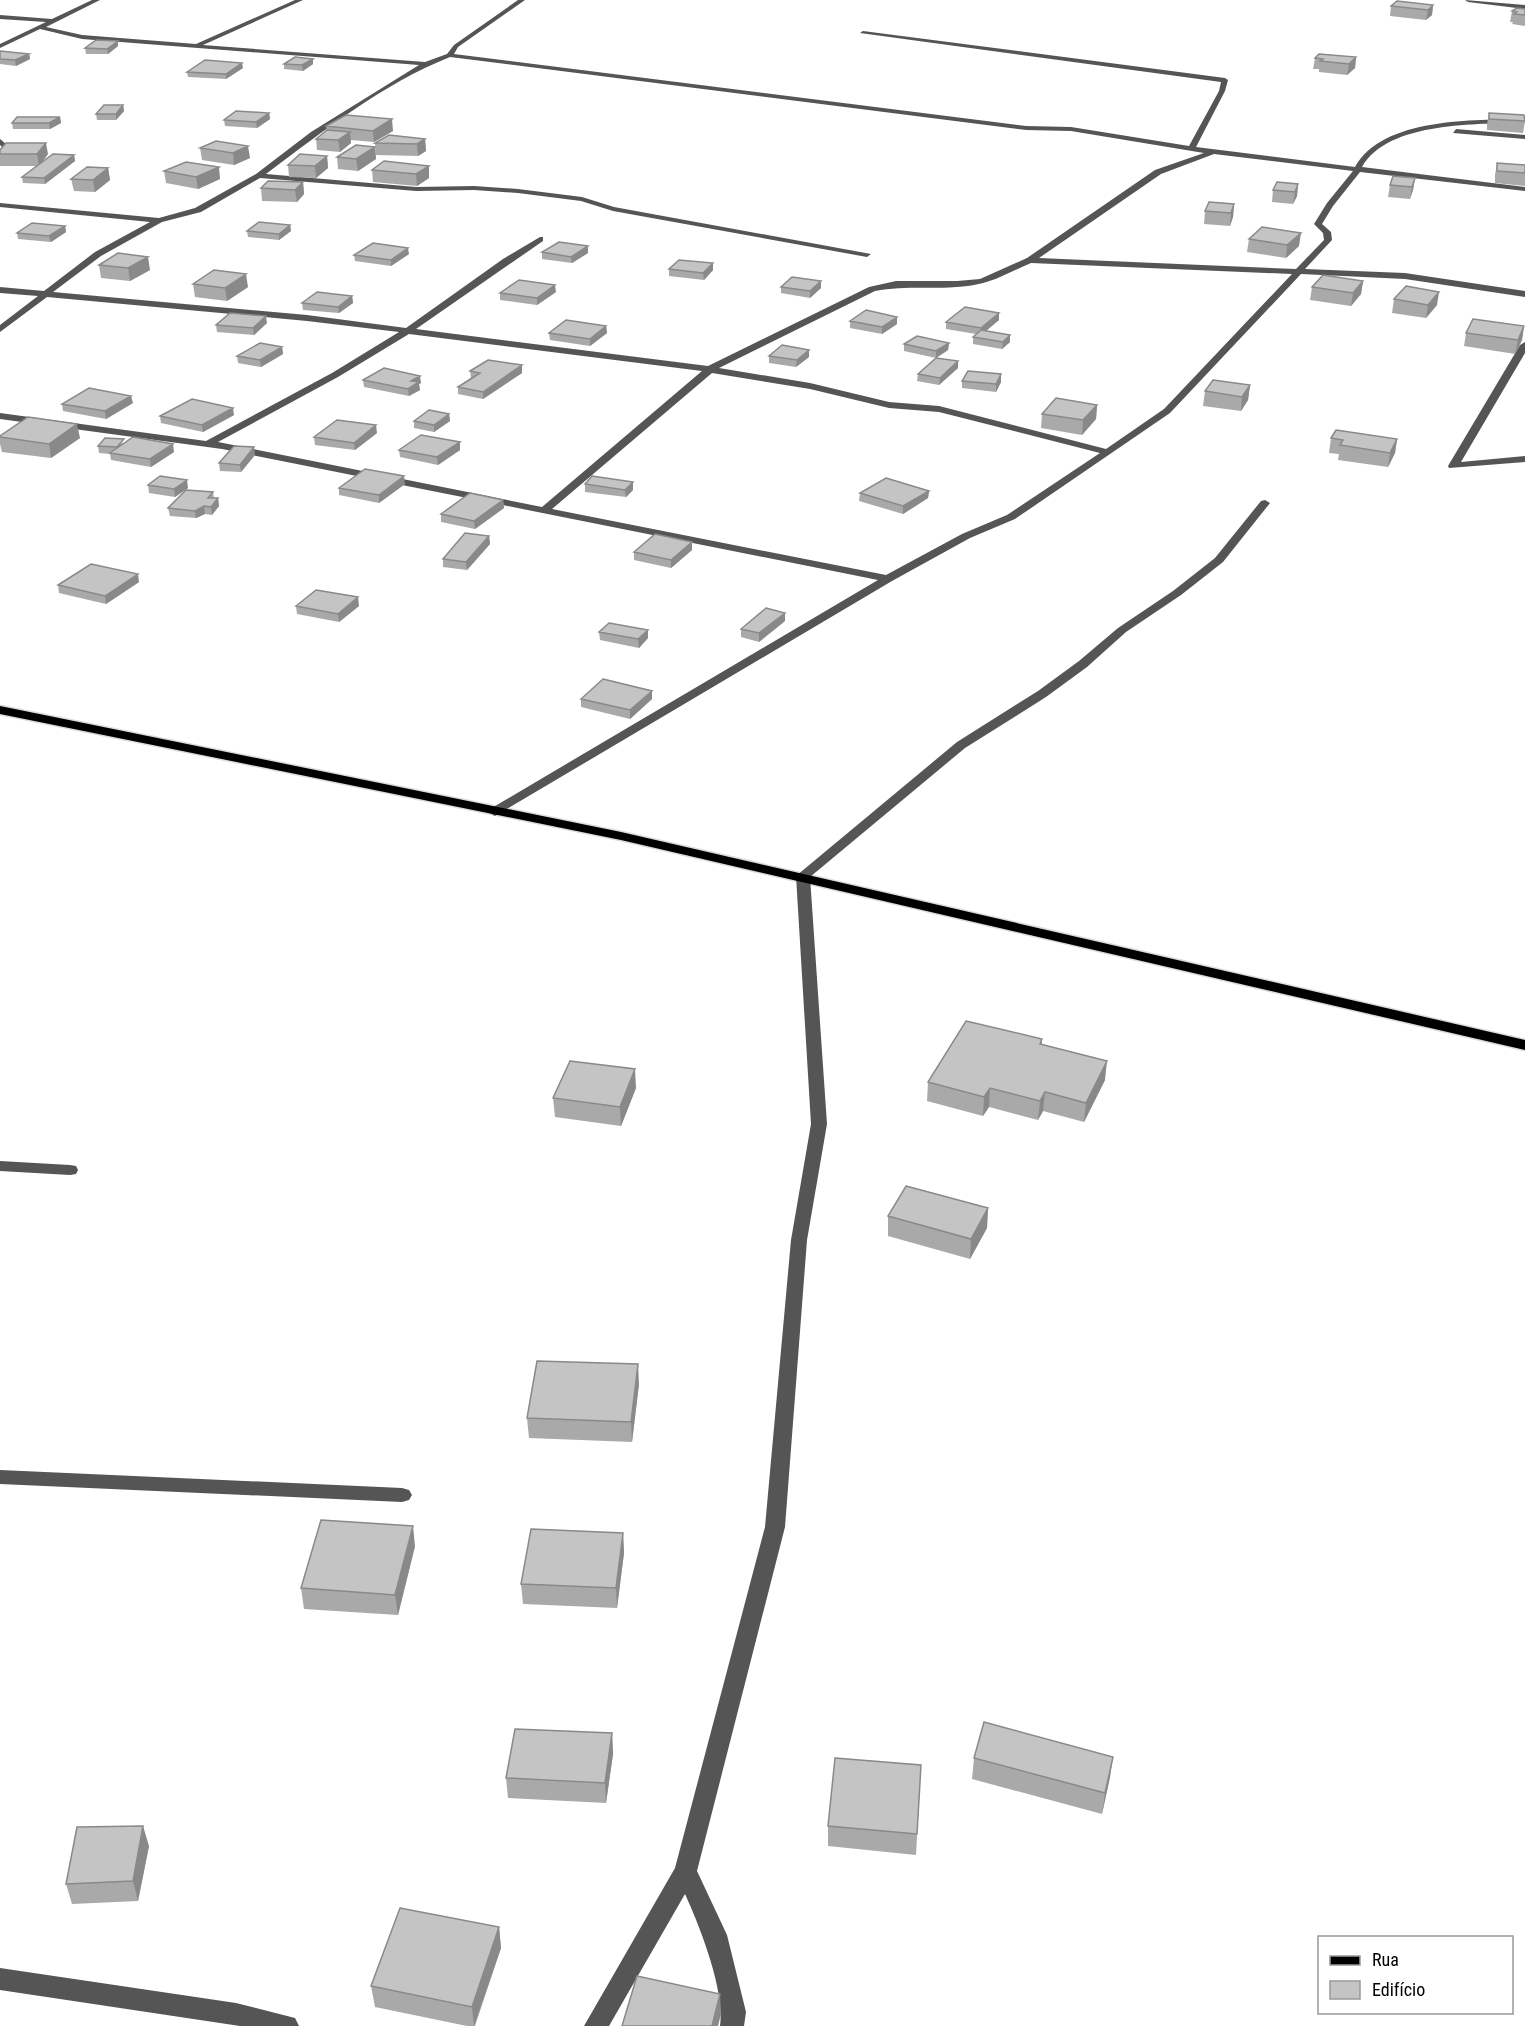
<svg xmlns="http://www.w3.org/2000/svg" width="1525" height="2026" font-family="'Roboto Condensed',sans-serif">
<rect width="100%" height="100%" fill="#fff"/>
<g fill="none" stroke-linecap="round" stroke-linejoin="round">
<defs>
<path id="major" d="M0,706L621,832L1525,1040V1050L621,840L0,714Z"/>
</defs>
<use href="#major" stroke="#dbdbdb" stroke-width="3"/>
<path fill="#555" fill-rule="evenodd" d="M92,0H100L46,27L82,35L196,44L295,0H303L203,45L425,62L447,54L454,45L518,0H525L458,47L454,54L1026,126L1071,127L1189,146L1219,91L1221,82L860,33L863,31L1225,78L1228,80L1225,91L1196,147L1355,167C1383,117 1475,120 1525,119V123C1479,124 1388,121 1362,167L1525,187V191L1360,172L1333,206L1322,224L1331,232L1332,240L1305,269L1405,273L1525,291V297L1405,279L1301,274L1170,413L1015,519L970,538L892,581L495,816L488,812L490,809L878,580L222,449L0,419V413L206,441L332,373L399,332L307,321L47,297L0,332V325L38,296L0,293V287L44,291L95,252L150,222L0,207V203L159,218L195,208L256,174L311,132L419,65L82,39L40,29L0,48V44L46,22L0,19V15L52,19ZM450,57L1026,130L1071,131L1204,153L1155,170L1027,258L980,279L957,281H896L869,287L708,366L416,329L543,241V237H540L503,259L406,328L307,315L53,292L101,256L162,222L201,212L260,178L416,191L474,190L518,193L581,201L613,211L867,257L871,254L614,207L582,197L518,189L474,186L416,187L266,174C322,132 384,83 450,57ZM1214,154L1353,171L1327,203L1314,224L1323,233L1324,240L1296,269L1039,258L1161,174ZM1031,263L1292,274L1164,409L1106,449L939,406L889,402L810,383L719,368L875,291C910,284 948,292 983,283C999,279 1016,269 1031,263ZM409,334L702,371L542,507L218,442L338,377ZM712,373L810,389L889,408L939,412L1100,453L1007,515L962,534L886,575L552,509Z
M1465,0L1525,5V9L1468,2Z
M1456,129L1525,135V139L1453,133Z
M0,139L12,149L0,158V152L4,149L0,145Z
M1525,342V353L1461,462L1525,456V462L1449,468L1448,466L1520,345Z
M1265,500L1270,503L1223,562L1181,595L1126,632L1087,667L1046,697L965,748L810,877L827,1124L807,1240L785,1527L697,1871L727,1935L746,2012L744,2026H720C725,1990 700,1927 685,1894L609,2026H584L675,1868L765,1527L791,1240L811,1124L796,876L957,742L1038,691L1079,661L1118,628L1173,591L1215,558L1261,501Z
M0,1161L70,1165L76,1166L78,1170L76,1174L70,1175L0,1171Z
M0,1470L402,1488L409,1490L412,1495L409,1500L402,1502L0,1484Z
M0,1968L236,2003L295,2018L299,2026H240L0,1990Z"/>
<use href="#major" fill="#000" fill-rule="evenodd"/>
</g>
<path fill="#a9a9a9" d="M1433,5L1432,15L1426,20L1390,16L1391,6Z
M1525,9V26L1512,24L1513,22H1510L1512,11Z
M118,46L108,54H86L85,48Z
M0,52L29,54L30,59L16,66L0,64Z
M1356,57L1355,68L1347,75L1319,72V69H1313L1315,58Z
M313,59V64L303,71L284,69V64Z
M243,68L226,79L188,77L187,72Z
M123,105L124,111L116,120H97L96,114Z
M269,113L270,119L257,128L225,126L224,120Z
M1489,113L1525,121L1523,133L1487,130V124Z
M60,117L61,123L50,129H13L12,123Z
M326,126L393,131L374,142L351,140V143L340,152L317,150L316,139L327,131Z
M425,139L426,151L418,156L376,155L375,143Z
M216,141L250,158L234,165L202,160L200,148Z
M375,147L376,159L358,171L338,169L337,157Z
M0,150L48,154L43,161L74,155L75,161L45,184L23,183L22,177L36,166H0Z
M327,156L328,168L316,178L289,177L288,165Z
M384,161L429,178L417,186L373,182L372,170Z
M1497,163L1525,165V186L1495,183V175Z
M108,168L110,180L95,192L74,191L71,179Z
M164,171L220,179L198,189L166,183Z
M1415,178L1413,190L1410,199L1388,197L1390,185Z
M303,182L304,194L297,202L262,201L261,188Z
M1298,184L1297,196L1293,204L1272,202L1273,190Z
M1234,204L1233,217L1230,226L1204,224L1205,211Z
M290,225L291,231L279,240L248,237L247,231Z
M65,226L66,232L51,242L18,239L17,233Z
M1249,239L1299,246L1286,258L1247,252Z
M588,246V253L572,263L542,259V252Z
M409,254L391,266L355,261L354,255Z
M713,263V270L704,280L669,276V269Z
M99,265L150,270L130,281L101,278Z
M821,281V288L810,298L781,293V287Z
M1363,281L1361,294L1351,306L1310,300L1312,287Z
M193,284L248,287L227,301L195,297Z
M556,292L537,305L500,300V293Z
M352,296L353,303L339,313L303,310L302,303Z
M1394,299L1437,305L1426,318L1392,313Z
M999,313V320L986,331L1010,335V342L1002,349L973,344V337L976,334L946,329V322Z
M850,321L897,324L882,334L850,328Z
M267,323L254,335L217,332L216,325Z
M606,326L607,333L590,346L550,340L549,333Z
M1524,326L1522,340L1515,354L1464,346L1466,333Z
M949,343L948,350L936,358L958,368L939,385L917,381L918,374L936,358L904,351V344Z
M282,347L283,354L261,367L238,363L237,356Z
M769,356L809,357L796,367L769,363Z
M522,365V373L483,399L458,394V387L471,378L470,371Z
M1001,374V382L996,392L962,388V381Z
M363,380L421,383L419,384L420,390L409,396L364,387Z
M1250,385L1248,400L1241,411L1203,406L1205,391Z
M133,403L106,419L63,411L62,404Z
M1097,405L1096,419L1082,435L1041,428L1042,414Z
M449,414L450,421L434,432L414,428V421Z
M234,415L203,432L161,423L160,416Z
M377,433L355,450L315,445L314,437Z
M0,436L80,438L51,458L2,452L0,444Z
M1331,438L1397,439L1395,453L1388,467L1338,460L1339,454L1329,453Z
M124,443L174,452L151,467L111,460L110,454L99,453L98,446Z
M399,450H460L438,465L400,457Z
M255,455L241,472L220,471L219,463Z
M633,482V490L626,497L585,492V484Z
M405,484L379,503L339,495V488Z
M148,485L188,488L175,497L149,493Z
M929,491L928,498L903,514L859,501L860,493Z
M213,492L214,498H218L219,506L212,515L205,514L196,518L170,516L168,508Z
M503,500L504,508L475,529L441,522V514Z
M489,536L490,544L467,570L443,567V559Z
M692,542V550L671,568L634,560V552Z
M139,582L106,604L59,593L58,585Z
M296,606H359L339,622L297,614Z
M785,621L759,642L741,637V629Z
M599,632L648,638L639,648L600,640Z
M652,691V699L630,719L581,707V699Z
M1042,1039V1045L1105,1080L1084,1122L1043,1111L1038,1120L989,1107L983,1116L927,1101L928,1082Z
M636,1088L621,1126L555,1117L553,1098Z
M988,1208L987,1228L970,1259L888,1236V1216Z
M639,1384L632,1442L529,1438L527,1418Z
M623,1533L624,1553L617,1608L523,1604L521,1584Z
M415,1546L398,1615L304,1609L301,1588Z
M612,1733L613,1754L606,1803L508,1798L506,1778Z
M974,1758L1110,1777L1102,1814L972,1779Z
M921,1765L916,1855L828,1846V1826Z
M149,1846L138,1901L72,1904L66,1884Z
M499,1927L501,1948L475,2026H467L375,2007L371,1986Z"/>
<path fill="#898989" d="M1433,5L1432,15L1426,20L1428,10Z
M118,41V46L108,54L107,49Z
M29,54L30,59L16,66L15,60Z
M1356,57L1355,68L1347,75L1349,64Z
M313,59V64L303,71L302,65Z
M242,63L243,68L226,79V74Z
M123,105L124,111L116,120V114Z
M269,113L270,119L257,128L256,122Z
M60,117L61,123L50,129L49,123Z
M392,119L393,131L374,142L373,131Z
M350,132L351,143L340,152L338,140Z
M425,139L426,151L418,156L417,144Z
M46,143L48,154L39,166L37,154Z
M248,146L250,158L234,165L233,153Z
M375,147L376,159L358,171L356,159Z
M74,155L75,161L45,184L44,178Z
M327,156L328,168L316,178L315,166Z
M429,166V178L417,186L416,174Z
M219,167L220,179L198,189L196,177Z
M108,168L110,180L95,192L93,180Z
M1415,178L1413,190L1410,199L1412,187Z
M303,182L304,194L297,202L295,190Z
M1298,184L1297,196L1293,204L1295,192Z
M1234,204L1233,217L1230,226L1231,213Z
M290,225L291,231L279,240V234Z
M65,226L66,232L51,242L49,236Z
M1301,233L1299,246L1286,258L1287,245Z
M588,246V253L572,263L571,257Z
M408,248L409,254L391,266V260Z
M148,257L150,270L130,281L128,268Z
M713,263V270L704,280L703,273Z
M246,274L248,287L227,301L225,288Z
M821,281V288L810,298V291Z
M1363,281L1361,294L1351,306L1353,293Z
M555,285L556,292L537,305V298Z
M1439,292L1437,305L1426,318L1428,305Z
M352,296L353,303L339,313L338,307Z
M999,313V320L981,335V328Z
M266,316L267,323L254,335L253,328Z
M897,317V324L882,334V327Z
M606,326L607,333L590,346V339Z
M1524,326L1522,340L1515,354L1518,340Z
M1010,335V342L1002,349L1003,342Z
M949,343L948,350L936,358V351Z
M282,347L283,354L261,367L260,360Z
M809,350V357L796,367L797,360Z
M958,361V368L939,385L940,378Z
M522,365V373L483,399V392Z
M1001,374V382L996,392V384Z
M420,376L421,383L419,384L420,390L409,396L408,389L411,381Z
M1250,385L1248,400L1241,411L1242,397Z
M131,396L133,403L106,419L105,411Z
M1097,405L1096,419L1082,435L1083,420Z
M233,408L234,415L203,432L202,425Z
M449,414L450,421L434,432V425Z
M77,424L80,438L51,458L49,444Z
M376,425L377,433L355,450L354,443Z
M1397,439L1395,453L1388,467L1390,453Z
M460,442V450L438,465L437,457Z
M173,444L174,452L151,467L150,459Z
M254,447L255,455L241,472L240,465Z
M404,476L405,484L379,503V495Z
M187,480L188,488L175,497L174,489Z
M633,482V490L626,497L625,490Z
M929,491L928,498L903,514V506Z
M218,498L219,506L212,515L211,507Z
M503,500L504,508L475,529L474,521Z
M204,506L205,514L196,518L195,511Z
M489,536L490,544L467,570L466,562Z
M692,542V550L671,568V560Z
M138,574L139,582L106,604L105,596Z
M358,597L359,606L339,622L338,614Z
M785,613V621L759,642V633Z
M648,630V638L639,648L638,639Z
M652,691V699L630,719V710Z
M1107,1061L1105,1080L1084,1122L1086,1103Z
M635,1069L636,1088L621,1126L620,1107Z
M990,1088L989,1107L983,1116L984,1097Z
M1045,1092L1043,1111L1038,1120L1040,1101Z
M988,1208L987,1228L970,1259L971,1239Z
M638,1364L639,1384L632,1442L631,1422Z
M413,1526L415,1546L398,1615L395,1595Z
M623,1533L624,1553L617,1608L616,1588Z
M612,1733L613,1754L606,1803L605,1783Z
M1113,1757L1110,1777L1102,1814L1105,1793Z
M143,1826L149,1846L138,1901L133,1881Z
M499,1927L501,1948L474,2026L472,2007Z
M720,1994L721,2014L718,2026H712Z"/>
<path fill="#c4c4c4" stroke="#898989" stroke-width="1.5" d="M1397,1L1433,5L1428,10L1391,6Z
M1517,8L1525,9V15L1514,14L1517,12L1512,11Z
M96,40L118,41L107,49L85,48Z
M0,52V51L29,54L15,60L0,59Z
M1319,54L1356,57L1349,64L1320,61L1323,59L1315,58Z
M295,57L313,59L302,65L284,64Z
M205,60L242,63L226,74L187,72Z
M104,105H123L116,114H96Z
M236,111L269,113L256,122L224,120Z
M1489,113L1524,115L1525,121L1489,119Z
M346,115L392,119L373,131L326,126Z
M17,117H60L49,123H12Z
M327,130L350,132L338,140L316,139Z
M389,135L425,139L417,144L375,143Z
M216,141L248,146L233,153L200,148Z
M6,143H46L37,154H0V150Z
M356,145L375,147L356,159L337,157Z
M53,154L74,155L44,178L22,177Z
M300,154L327,156L315,166L288,165Z
M384,161L429,166L416,174L372,170Z
M186,162L219,167L196,177L164,171Z
M1497,163L1525,165V173L1497,171Z
M87,167L108,168L93,180L71,179Z
M1393,176L1415,178L1412,187L1390,185Z
M268,181L303,182L295,190L261,188Z
M1277,182L1298,184L1295,192L1273,190Z
M1209,202L1234,204L1231,213L1205,211Z
M259,222L290,225L279,234L247,231Z
M32,223L65,226L49,236L17,233Z
M1262,227L1301,233L1287,245L1249,239Z
M559,242L588,246L571,257L542,252Z
M373,243L408,248L391,260L354,255Z
M118,253L148,257L128,268L99,265Z
M679,260L713,263L703,273L669,269Z
M214,270L246,274L225,288L193,284Z
M1323,275L1363,281L1353,293L1312,287Z
M792,277L821,281L810,291L781,287Z
M519,280L555,285L537,298L500,293Z
M1406,286L1439,292L1428,305L1394,299Z
M317,292L352,296L338,307L302,303Z
M965,307L999,313L981,328L946,322Z
M866,310L897,317L882,327L850,321Z
M230,313L266,316L253,328L216,325Z
M1473,319L1524,326L1518,340L1466,333Z
M566,320L606,326L590,339L549,333Z
M981,330L1010,335L1003,342L973,337Z
M917,336L949,343L936,351L904,344Z
M260,343L282,347L260,360L237,356Z
M782,345L809,350L797,360L769,356Z
M936,358L958,361L940,378L918,374Z
M488,360L522,365L483,392L458,387L480,373L470,371Z
M384,368L420,376L411,381L419,382L408,389L363,380Z
M968,371L1001,374L996,384L962,381Z
M1213,380L1250,385L1242,397L1205,391Z
M89,388L131,396L105,411L62,404Z
M1056,398L1097,405L1083,420L1042,414Z
M192,399L233,408L202,425L160,416Z
M429,410L449,414L434,425L414,421Z
M28,417L77,424L49,444L0,437V436Z
M337,420L376,425L354,443L314,437Z
M1336,430L1397,439L1390,453L1340,445L1343,440L1331,438Z
M421,435L460,442L437,457L399,450Z
M133,437L173,444L150,459L110,453Z
M105,438L124,439L117,447L98,446Z
M234,446L254,447L240,465L219,463Z
M365,469L404,476L379,495L339,488Z
M160,476L187,480L174,489L148,485Z
M592,476L633,482L625,490L585,484Z
M886,478L929,491L903,506L860,493Z
M186,490L213,492L208,498H218L211,507L204,506L195,511L168,508Z
M470,493L503,500L474,521L441,514Z
M465,533L489,536L466,562L443,559Z
M655,534L692,542L671,560L634,552Z
M91,564L138,574L105,596L58,585Z
M316,590L358,597L338,614L296,606Z
M766,608L785,613L759,633L741,629Z
M609,623L648,630L638,639L599,632Z
M603,679L652,691L630,710L581,699Z
M966,1021L1042,1039L1040,1044L1107,1061L1086,1103L1045,1092L1040,1101L990,1088L984,1097L928,1082Z
M570,1061L635,1069L620,1107L553,1098Z
M906,1186L988,1208L971,1239L888,1216Z
M537,1361L638,1364L631,1422L527,1418Z
M321,1520L413,1526L395,1595L301,1588Z
M531,1529L623,1533L616,1588L521,1584Z
M984,1722L1113,1757L1105,1793L974,1758Z
M515,1729L612,1733L605,1783L506,1778Z
M835,1758L921,1765L917,1834L828,1826Z
M143,1826L133,1881L66,1884L77,1827Z
M400,1908L499,1927L472,2007L371,1986Z
M637,1976L720,1994L712,2026H622Z"/>
<rect x="1318" y="1936" width="195" height="78" fill="#ffffff" stroke="#999999" stroke-width="1.5"/>
<rect x="1330" y="1956" width="30" height="9" fill="#000000" stroke="#999999" stroke-width="1.5"/>
<text x="1372" y="1966" font-size="18" fill="#000000">Rua</text>
<rect x="1330" y="1981" width="30" height="18" fill="#c4c4c4" stroke="#999999" stroke-width="1.5"/>
<text x="1372" y="1996" font-size="18" fill="#000000">Edifício</text>
</svg>
